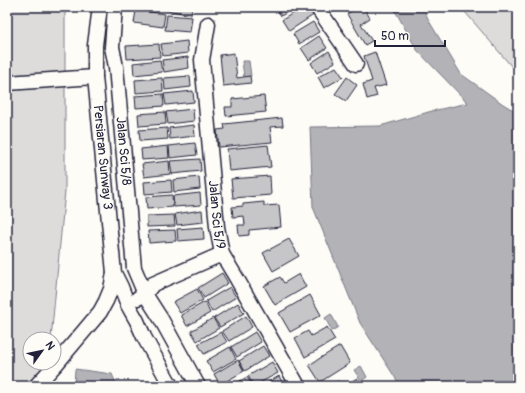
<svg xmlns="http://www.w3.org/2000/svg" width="525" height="393" font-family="Pangolin,sans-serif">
<rect width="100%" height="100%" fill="#fdfcf7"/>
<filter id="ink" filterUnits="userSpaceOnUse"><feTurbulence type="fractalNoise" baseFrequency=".025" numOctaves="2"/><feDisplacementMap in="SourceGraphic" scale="8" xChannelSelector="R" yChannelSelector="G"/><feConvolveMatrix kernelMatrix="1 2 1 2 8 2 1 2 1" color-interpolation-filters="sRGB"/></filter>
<g filter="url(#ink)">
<path fill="#dddcdb" stroke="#807f8b" d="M7,7H65V191L51,339H30V363H49V364L25,386H7Z
M466,7H518V74L465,12Z"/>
<path fill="#b2b2b7" stroke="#787885" d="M393,7H423L429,21L461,74L503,104L518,113V386H404L398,382L360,323L313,207L310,127L380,126L432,111L468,103L417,50Z
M242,61H249L251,76L244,77Z
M331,314L338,327L332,331L325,318Z
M361,366L367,377L361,381L354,370Z
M75,369L112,374L117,386H74Z"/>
<path fill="#c6c6c8" stroke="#22223b" d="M168,7H192L191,15L167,10Z
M276,7H296L281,16Z
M303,7H310L315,14L289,31L282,20Z
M358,7H363L370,18L361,24L372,41L365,45L347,14Z
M136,10L165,14L163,27L134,23Z
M167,15L192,17L190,32L165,30Z
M313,22L319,32L299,44L293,34Z
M319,36L327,48L309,60L301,48Z
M187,41L188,53L163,56L161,44Z
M159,44L160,57L127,59L126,46Z
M329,51L335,62L317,73L311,63Z
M375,52L386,85L374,88L377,96L367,99L363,84L372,81L364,56Z
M234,53L237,78L250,76L251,83L223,86L220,55Z
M188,57L189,68L164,72L162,60Z
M160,60L162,72L134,75L133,63Z
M336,67L343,77L324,88L318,77Z
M190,76L191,87L165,90L164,78Z
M347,77L357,85L346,101L335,94Z
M162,78L163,91L136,93L135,80Z
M193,91L194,102L166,105L164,94Z
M163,94L164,106L136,108L135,96Z
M264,96L266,112L226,116L225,107H232V99Z
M193,109L194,121L168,124L166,112Z
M165,112L166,124L139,126L138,114Z
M282,118L283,126L270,127L272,142L219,147L217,130L225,129L224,124Z
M194,125L195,136L170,139L169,128Z
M167,128L168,139L140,141L139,130Z
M195,143L197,155L170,158L169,146Z
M268,145L271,167L229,171L227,149Z
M168,146L169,158L142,160L141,149Z
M200,159L201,171L172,174L170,161Z
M169,161L170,174L144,177L142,164Z
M270,176L271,195L233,198L231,179Z
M199,177L200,189L174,192L173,180Z
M171,180L172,192L145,194L144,182Z
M200,193L201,205L174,207L173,196Z
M172,195L173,207L147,209L146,197Z
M264,202V206L279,205L281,227L249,230V235L239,236L238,225H245L244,216L233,217L232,207L243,206V204Z
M202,210L203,222L177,225L175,214Z
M174,215L175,226L147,227V216Z
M203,227L204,239L178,241L177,229Z
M175,230L176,241L149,243L148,231Z
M289,239L299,256L273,271L263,253Z
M222,273L228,283L204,298L198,288Z
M299,274L306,287L275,305L264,286L280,277L284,283Z
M230,287L236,297L212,312L206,301Z
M197,289L203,300L180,313L173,302Z
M310,295L321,315L290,332L279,313Z
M205,302L210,313L187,326L181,315Z
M238,303L244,313L220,327L214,318Z
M246,316L252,327L229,341L222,331Z
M213,318L219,328L197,341L191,331Z
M327,327L335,340L305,357L295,338L308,331L311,336Z
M221,332L227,342L204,354L198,344Z
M255,332L261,342L237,357L231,347Z
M263,346L269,356L245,371L239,361Z
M340,346L350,363L320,382L309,365Z
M230,347L236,359L213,372L206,361Z
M238,360L244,371L220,385L214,374Z
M272,362L278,373L254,386L248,376Z
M279,376L284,386H262Z
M247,377L253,386H231Z
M357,378L362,386H344Z
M338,381L341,386H330Z"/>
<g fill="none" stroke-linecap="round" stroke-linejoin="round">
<defs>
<g id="minor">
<path id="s1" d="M100,7L95,45V77L114,273L121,287L128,305L137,321L144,337L171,386"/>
<path id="s2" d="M115,7L112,47L116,67L134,268L145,294L161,319L198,386"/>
<path d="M317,7L356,64"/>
<path id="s3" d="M208,24L202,60L217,227L222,254L237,279L298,386"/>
<path d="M7,83L95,77"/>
<path d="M138,298L145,294L153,284L222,254"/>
<path d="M36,386L57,363L100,312L106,301L111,289L114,273"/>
</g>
</defs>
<use href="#minor" stroke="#22223b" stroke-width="17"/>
<use href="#minor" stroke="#fdfcf7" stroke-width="14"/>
</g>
</g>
<g text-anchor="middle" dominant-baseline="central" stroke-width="3.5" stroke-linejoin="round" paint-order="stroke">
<g font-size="13" fill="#22223b" stroke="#fdfcf7">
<text stroke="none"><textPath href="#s2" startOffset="145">Jalan Sci 5/8</textPath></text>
<text stroke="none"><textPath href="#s1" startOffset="151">Persiaran Sunway 3</textPath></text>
<text stroke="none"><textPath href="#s3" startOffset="192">Jalan Sci 5/9</textPath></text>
</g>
</g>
<rect width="525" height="393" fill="none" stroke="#fdfcf7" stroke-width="24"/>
<rect x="12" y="12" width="501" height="369" fill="none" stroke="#22223b" stroke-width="1.5" filter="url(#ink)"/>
<g transform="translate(42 351) rotate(57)"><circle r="19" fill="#fdfcf7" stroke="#a5a5ac"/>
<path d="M0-3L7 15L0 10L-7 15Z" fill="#22223b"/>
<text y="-6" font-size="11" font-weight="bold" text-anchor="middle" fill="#22223b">N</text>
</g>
<path d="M375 40v6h70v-6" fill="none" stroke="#22223b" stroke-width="2"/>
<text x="381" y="40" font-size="12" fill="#22223b" stroke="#fdfcf7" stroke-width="3" paint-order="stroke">50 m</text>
</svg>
